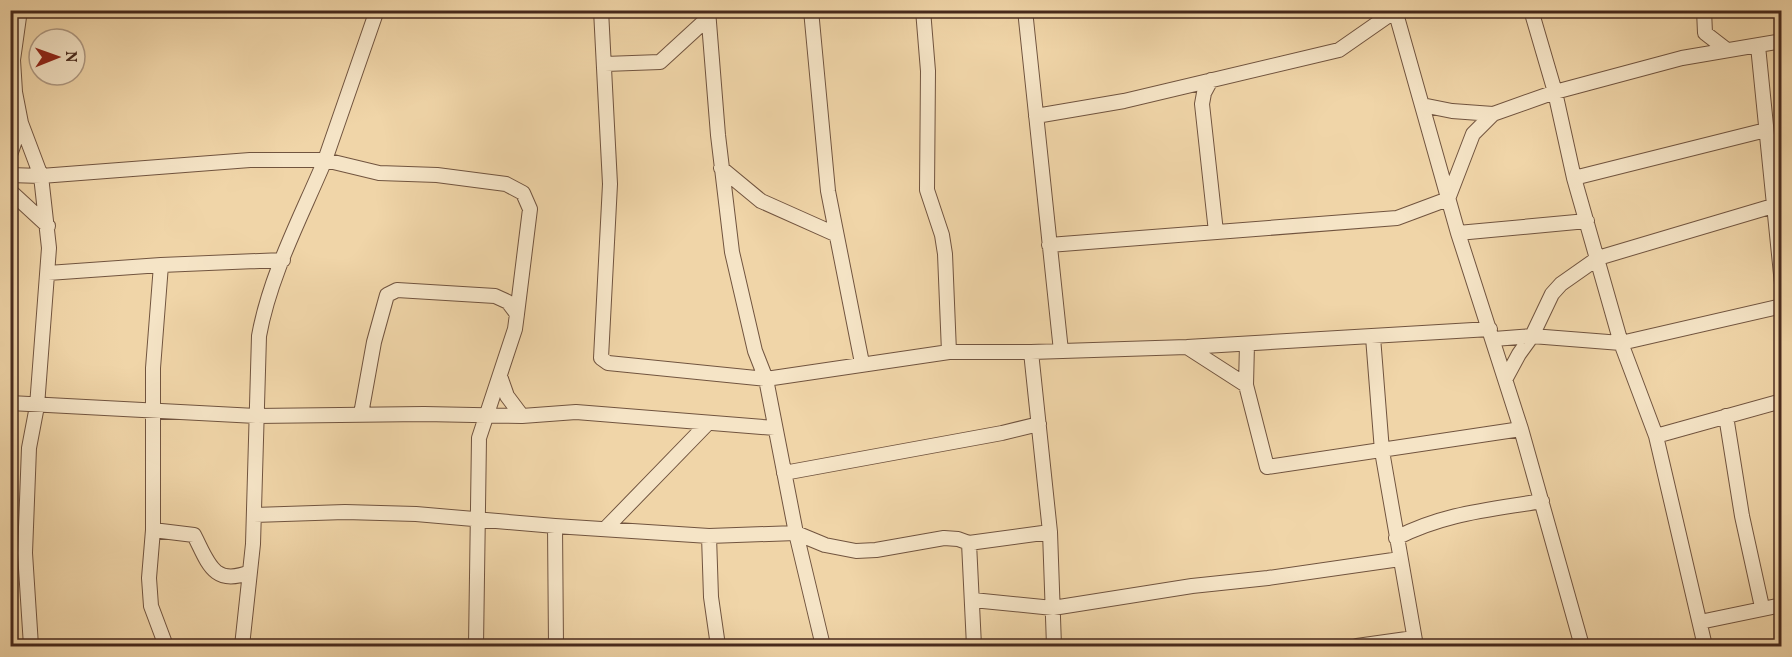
<svg xmlns="http://www.w3.org/2000/svg" width="1792" height="657" font-family="Vollkorn,serif">
<rect width="100%" height="100%" fill="#f0d5a8"/>
<filter id="stains"><feTurbulence type="fractalNoise" baseFrequency=".00333" numOctaves="4"/><feColorMatrix values="0 0 0 0 .2 0 0 0 0 .09 0 0 0 0 .02 0 0 0 .5 -.17"/></filter>
<radialGradient id="worn" r=".72"><stop offset=".6" stop-color="#630" stop-opacity="0"/><stop offset="1" stop-color="#630" stop-opacity=".3"/></radialGradient>
<g fill="none" stroke-linecap="round" stroke-linejoin="round">
<defs>
<path id="minor" d="M20,10L13,60L15,92L21,123L41,176L49,248L37,406L29,448L25,553L31,646
M377,10L325,160L379,173L437,175L506,184L523,193L530,209L517,314
M601,10L610,184L601,358L608,363L766,379L949,352H1031L1187,347L1490,329
M708,10L718,135L732,252L755,351L766,379L796,533L823,646
M811,10L828,191L862,363
M923,10L928,71L927,190L942,235L945,254L949,352
M1025,10L1061,351
M1395,10L1458,233L1521,429L1582,646
M1531,10L1555,92L1574,178L1621,343L1656,436L1705,646
M1704,10L1705,33L1727,50
M1758,46L1782,284
M605,64L660,62L708,18
M1211,80L1204,93L1202,104L1216,232
M1422,105L1452,111L1493,114
M1036,116L1124,101L1339,50L1395,11
M10,155L21,123
M721,168L761,201L835,234
M10,175L41,176L250,160H325C301,217 270,275 259,336L253,544L242,646
M1574,178L1766,130
M10,191L48,226
M1458,233L1587,221
M1049,245L1397,218L1448,199L1473,134L1493,114L1555,92L1682,58L1782,41
M161,265L283,260
M48,273L161,265L153,368V530L149,578L151,606L166,646
M1373,337L1382,451L1416,646
M1494,339L1532,336L1621,343L1782,306
M1247,344L1246,385L1267,467L1521,429
M1187,347L1246,385
M1031,352L1050,532L1054,646
M500,376L507,396L522,416
M1506,378L1519,354L1532,336L1552,294L1561,284L1598,258L1773,206
M10,403L256,416L424,414L522,416L576,412L775,428
M361,414L374,342L387,295L397,290L495,296L508,302L517,314L515,329L479,438L476,646
M1726,416L1742,516L1762,607
M1656,436L1782,401
M784,473L1002,433L1039,424
M254,515L345,512L416,514L555,526L709,536L796,533L825,545L856,551L876,550L944,538L958,539L969,543L1050,532
M555,526L556,646
M606,528L708,423
M153,530L194,535C208,562 213,587 250,572
M709,536L711,597L718,646
M1396,538C1445,513 1489,510 1542,501
M969,543L974,646
M973,600L1053,608L1192,586L1268,578L1400,559
M1700,622L1782,605
M1357,646L1414,638"/>
</defs>
<use href="#minor" stroke="#71543f" stroke-width="16"/>
<use href="#minor" stroke="#f5e4c6" stroke-width="14"/>
</g>
<rect width="1792" height="657" fill="none" stroke="#f0d5a8" stroke-width="36"/>
<rect x="12" y="12" width="1768" height="633" fill="none" stroke="#47291c" stroke-width="3"/>
<rect x="18" y="18" width="1756" height="621" fill="none" stroke="#47291c" stroke-width="1.5"/>
<g transform="translate(57 57) rotate(89)"><circle r="28" fill="#f5e4c6" stroke="#af9982" stroke-width="1.5"/>
<path d="M0-4.5L10 22L0 15L-10 22Z" fill="#8f2418"/>
<text y="-9" font-size="16" font-weight="bold" text-anchor="middle" fill="#47291c">N</text>
</g>
<rect width="100%" height="100%" filter="url(#stains)"/>
<rect width="100%" height="100%" fill="url(#worn)"/>
</svg>
